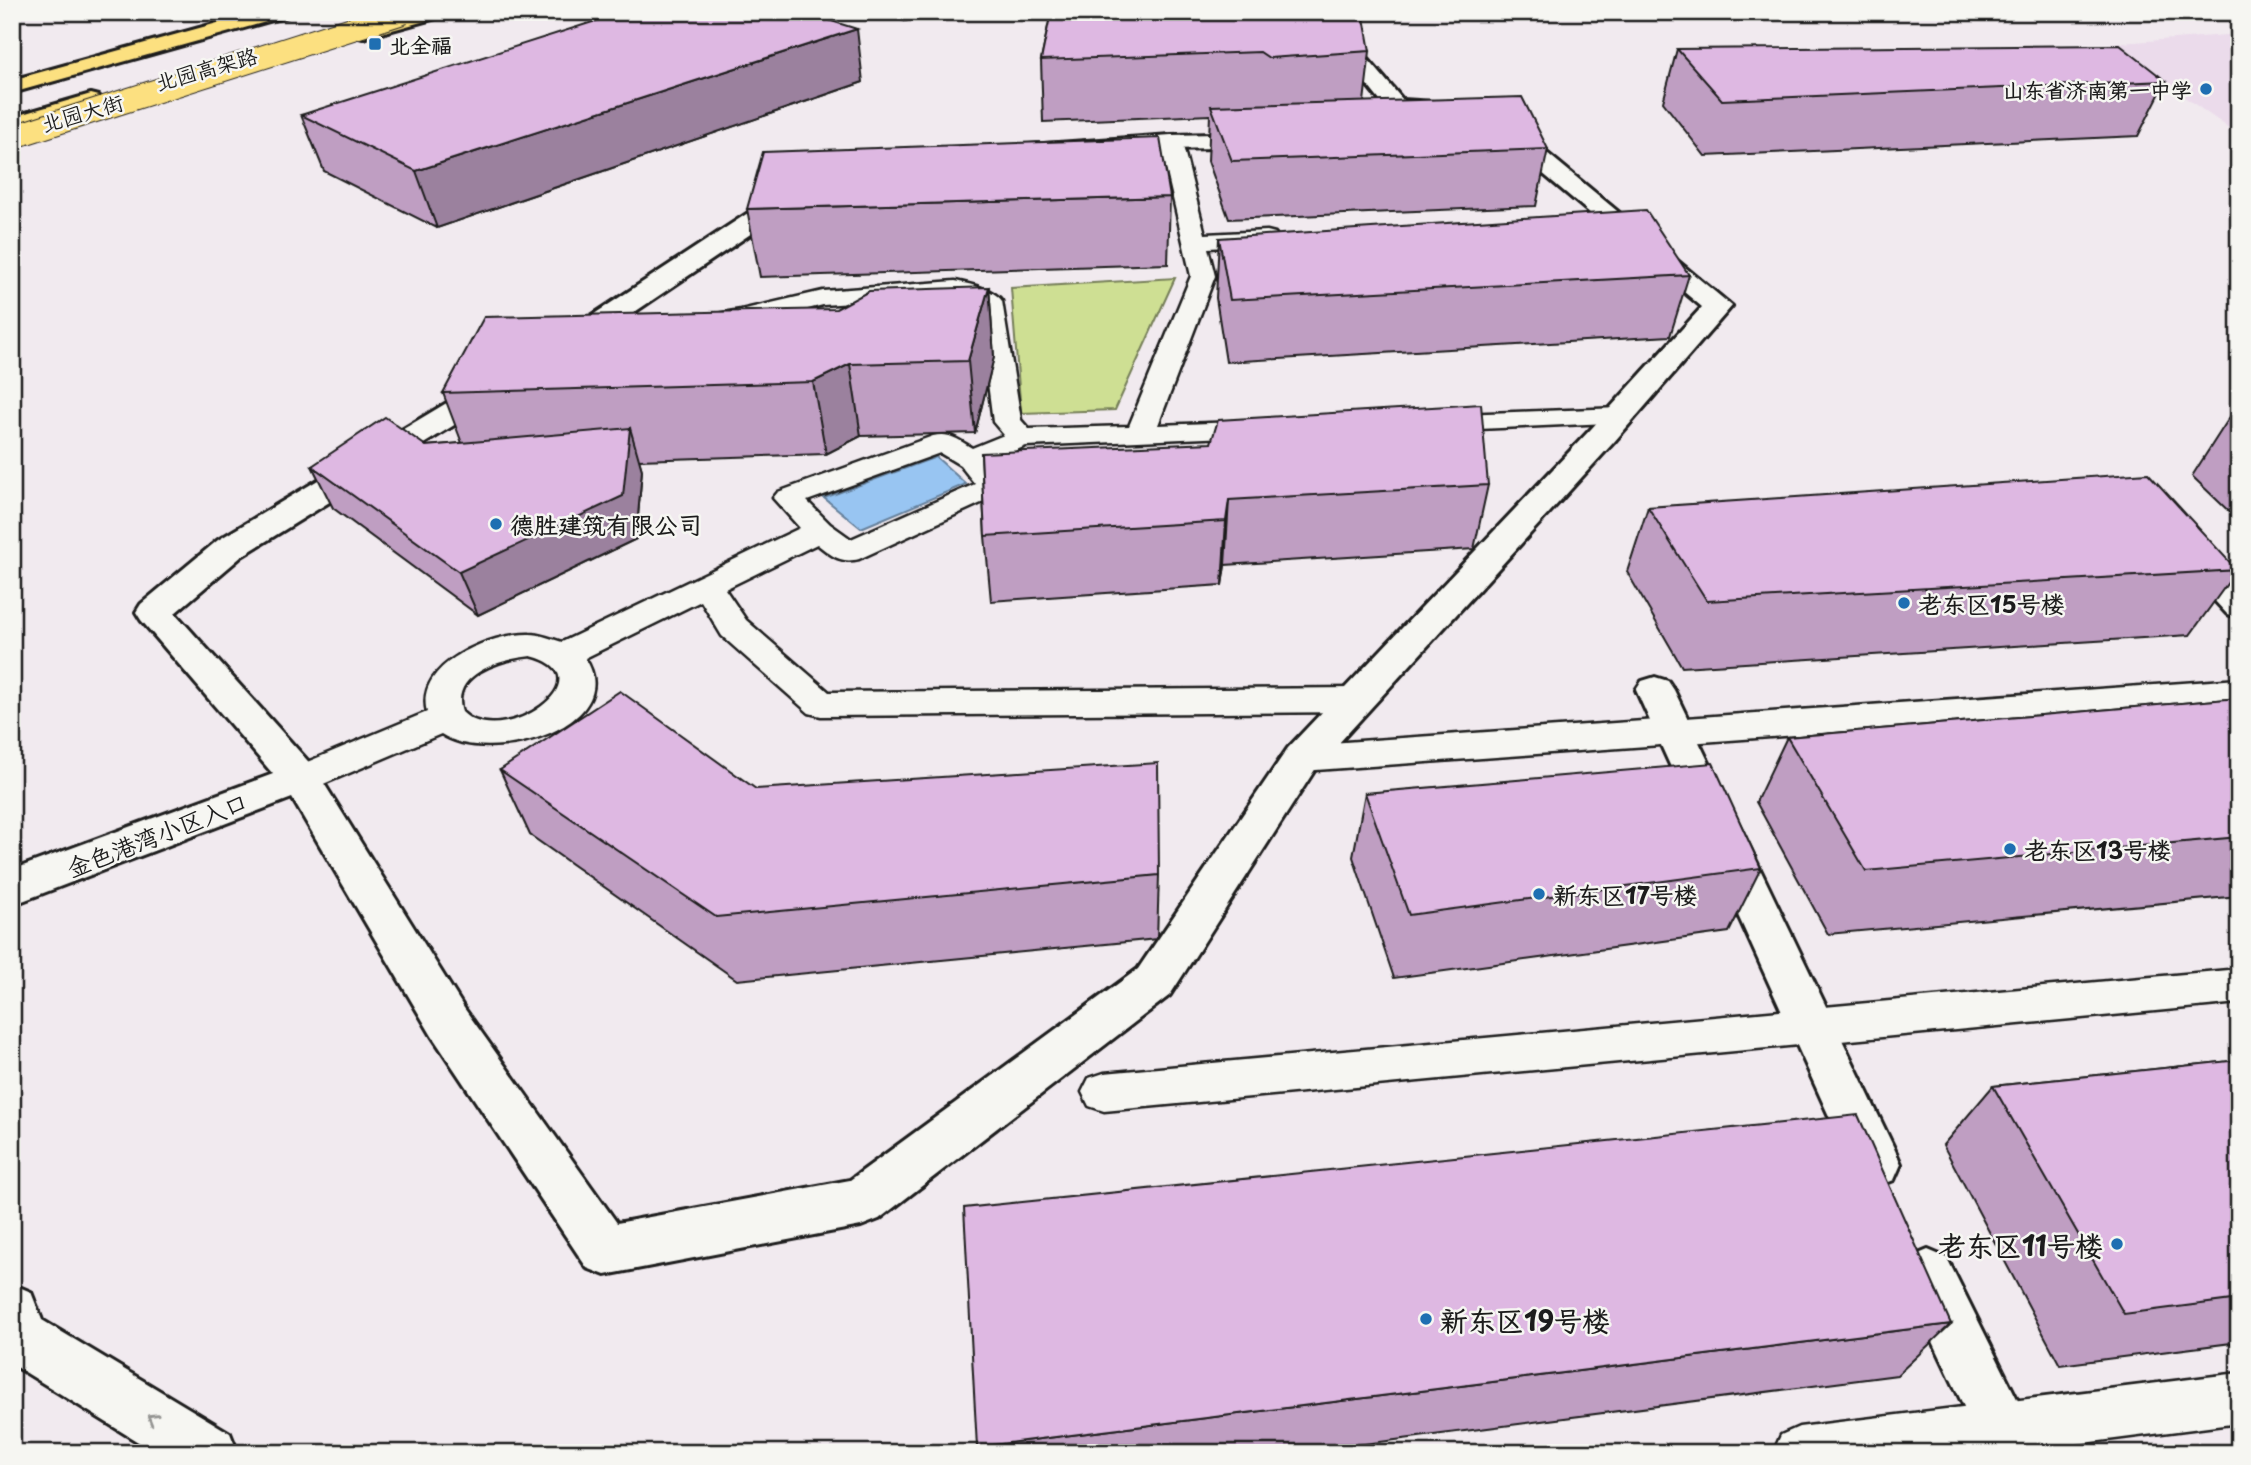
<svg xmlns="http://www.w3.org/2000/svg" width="2251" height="1465" font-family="'Playpen Sans','LXGW WenKai TC',sans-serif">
<rect width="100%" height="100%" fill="#f1eaef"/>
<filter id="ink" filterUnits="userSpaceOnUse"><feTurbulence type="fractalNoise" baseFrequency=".0143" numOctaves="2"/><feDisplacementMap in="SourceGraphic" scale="14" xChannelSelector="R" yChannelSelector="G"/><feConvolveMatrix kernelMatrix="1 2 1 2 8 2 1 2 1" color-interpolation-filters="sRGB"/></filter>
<g filter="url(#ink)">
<path fill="#ebdbeb" d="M2239,34V135L2108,44Z"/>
<path fill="#cedf93" stroke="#757e58" stroke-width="2" d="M1175,278L1115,410L1021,413L1011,288Z"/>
<path fill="#98c5f2" stroke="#66819c" stroke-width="2" d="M936,457L966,484L861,528L824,498Z"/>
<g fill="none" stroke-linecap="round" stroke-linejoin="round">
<defs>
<path id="service" d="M1171,136L1178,138L1182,142L1205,234L1267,231L1275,233L1279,238L1275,243L1267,245L1208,248L1215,276L1158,425L1262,421L1272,423L1276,429L1272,435L1026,446L988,462L1008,487L1003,493L859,559C840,564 831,555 817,544L725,589L746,620L829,692L1357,688L1369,691L1374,700L1369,709L1357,712L821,716L809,713L722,636L701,601L585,658C629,724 492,768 441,734L314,788L301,792L288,788L283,779L288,770L427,712C414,664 492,633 530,634C540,634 552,639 562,642L800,528L773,498L778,492L933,436C949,432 959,440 972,448L1004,435L993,422L978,305L953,296L823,305L741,326L716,324L712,319L716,314L741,310L823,291L955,281C969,284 994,289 1002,301L1021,420L1029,429L1129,426L1191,276L1160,142L1164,138ZM940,453L960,465L975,484L851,539L830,524L807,501ZM531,656C611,676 501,752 462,712C449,673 503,659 531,656Z
M1620,408L1630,410L1634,416L1630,422L1434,431L1424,429L1420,423L1424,417L1434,415Z
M2239,679V703L1302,771L1289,767L1284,758L1289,749L1302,745Z
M2239,969V1003L1104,1111L1089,1106L1082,1092L1089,1078L1104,1073Z
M2239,1373V1423L2007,1453H1773L1781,1435L1799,1427Z"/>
<path id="minor" d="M1322,49L1361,51L1403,100L1449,103L1452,108L1449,113L1441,115L1389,112L1348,61L1315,59L1312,55L1315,51Z
M1510,127L1518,129L1732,306L1613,443L1316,768L1170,995L879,1219L861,1226L605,1275L587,1268L432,1036L292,798L12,905V870L273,774L141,620L136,612L141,604L218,540L585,320L780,192L914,153L1171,135ZM1504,141L1702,307L1591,429L1288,748L1138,969L850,1180L617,1223L464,1008L315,769L175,613L242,556L605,332L798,202L916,167L1171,149Z
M2188,540L2200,543L2239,584V618L2227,614L2176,559L2171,551L2176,543Z
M1655,677L1668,681L1674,690L1894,1148L1901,1164L1894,1180L1876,1187L1858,1180L1636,690L1642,681Z
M1928,1250L1947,1258L2044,1453H1986L1902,1276L1909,1258Z
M12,1284L31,1292L42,1320L230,1433L238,1453H156L12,1364Z"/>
<path id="primary" d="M413,12H446L443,16L363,38L356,36L353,32L356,28Z"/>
<path id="trunk" d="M257,12H290L287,16L12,93V80Z
M91,94L99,96L102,101L99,106L12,131V117Z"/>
</defs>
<use href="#service" stroke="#1c1c1c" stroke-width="5"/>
<use href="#minor" stroke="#1c1c1c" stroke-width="6"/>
<use href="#primary" stroke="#1c1c1c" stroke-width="6"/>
<use href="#trunk" stroke="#1c1c1c" stroke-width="6"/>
<use href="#service" fill="#f6f6f2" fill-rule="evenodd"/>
<use href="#minor" fill="#f6f6f2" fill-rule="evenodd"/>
<use href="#primary" fill="#fce080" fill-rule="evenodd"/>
<use href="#trunk" fill="#fce080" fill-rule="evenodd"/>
<defs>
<path id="trunk-bridge" d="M12,137L404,12"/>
</defs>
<use href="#trunk-bridge" stroke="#1c1c1c" stroke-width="25" stroke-linecap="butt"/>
<use href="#trunk-bridge" stroke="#fce080" stroke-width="23"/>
</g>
<path fill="#bf9ec2" stroke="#1c1c1c" stroke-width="2" d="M867,12H936L905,21Z
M1051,12L1370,51L1364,102L1548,149L1536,206L1229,219L1208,161L1210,115L1043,122L1041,60Z
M1677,49L2166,81L2138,136L1705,156L1663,102Z
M863,82L437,228L324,171L301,115Z
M1170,197L1168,264L760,277L747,209Z
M1219,238L1689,275L1670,336L1226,362L1216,298Z
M989,287L994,357L975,433L861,436L826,454L639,460L642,470L636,539L478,615L333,508L312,466L426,446L462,443L443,393Z
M2233,412H2239V521L2192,476Z
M981,453L1488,485L1474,549L1225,565L1222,585L991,601L985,536Z
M1648,507L2237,570L2190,635L1682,667L1627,572Z
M2239,698V896L1828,934L1756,802L1787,737Z
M500,770L756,789L1159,875L1157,939L737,980L530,835Z
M1365,793L1761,868L1729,932L1394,978L1353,857Z
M2239,1060V1342L2060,1365L1943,1145L1993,1086Z
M1951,1324L1897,1375L1295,1453H978L977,1447Z"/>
<path fill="#9b819e" stroke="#1c1c1c" stroke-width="2" d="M904,12H936L905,21Z
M857,29L863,82L437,228L416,171Z
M989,287L994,357L975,433L968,361Z
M850,364L861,436L826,454L813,382Z
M630,428L642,470L636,539L478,615L459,572Z
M1229,500L1225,565L1222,585L1226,521Z"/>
<path fill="#deb8e2" stroke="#1c1c1c" stroke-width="2" d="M624,12H803L857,29L416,171L301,115Z
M1051,12H1363L1370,51L1269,58L1260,52L1041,60Z
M2120,45L2166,81L1722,100L1677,49Z
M1522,97L1548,149L1232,161L1211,106Z
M1160,138L1170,197L747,209L763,152Z
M1646,210L1689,275L1230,300L1219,238Z
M989,287L968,361L850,364L813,382L443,393L484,317L836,309L869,291Z
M1481,404L1488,485L1229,500L1226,521L985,536L981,453L1211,443L1218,420Z
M385,417L426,446L630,428L623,496L459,572L312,466Z
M2148,473L2237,570L1707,601L1648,507Z
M620,691L756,789L1158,763L1159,875L716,917L500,770Z
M2239,698V837L1866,871L1787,737Z
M1713,763L1761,868L1409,915L1365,793Z
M2239,1060V1299L2124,1314L1993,1086Z
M1858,1115L1951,1324L977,1447L964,1208Z"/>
<defs><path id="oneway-chevron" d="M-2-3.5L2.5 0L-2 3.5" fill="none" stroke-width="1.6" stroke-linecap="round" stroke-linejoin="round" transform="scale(1.75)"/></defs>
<use stroke="#949492" href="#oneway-chevron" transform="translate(152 1418) rotate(-149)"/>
</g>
<g fill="#1f6fb2" stroke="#f6f6f2" stroke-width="2.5">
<rect x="368" y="37" width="14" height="14" rx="3.5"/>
<circle cx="2206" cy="89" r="7"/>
<circle cx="496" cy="524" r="7"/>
<circle cx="1904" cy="603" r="7"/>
<circle cx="2010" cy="849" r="7"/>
<circle cx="1539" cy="894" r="7"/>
<circle cx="2117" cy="1244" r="7"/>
<circle cx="1426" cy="1319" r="7"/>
</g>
<g text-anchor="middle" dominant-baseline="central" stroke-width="5" stroke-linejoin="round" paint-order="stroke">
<g font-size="21" font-weight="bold" fill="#1c1c1c" stroke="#f6f6f2" text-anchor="start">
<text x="389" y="44">北全福</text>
<text x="2192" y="89" text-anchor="end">山东省济南第一中学</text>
</g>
<g font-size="21" fill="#1c1c1c" stroke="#f6f6f2">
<text transform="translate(206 68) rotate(-16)">北园高架路</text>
<text transform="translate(82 112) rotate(-16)">北园大街</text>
</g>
<g font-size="24" font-weight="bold" fill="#1c1c1c" stroke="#f6f6f2" text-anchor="start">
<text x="510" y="524">德胜建筑有限公司</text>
<text x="1918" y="603">老东区15号楼</text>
<text x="2024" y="849">老东区13号楼</text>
<text x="1553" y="894">新东区17号楼</text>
</g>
<g font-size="24" fill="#1c1c1c" stroke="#f6f6f2">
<text transform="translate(157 834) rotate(-21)">金色港湾小区入口</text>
</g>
<g font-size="28" font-weight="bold" fill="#1c1c1c" stroke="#f6f6f2" text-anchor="end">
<text x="2103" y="1244">老东区11号楼</text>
<text x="1440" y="1319" text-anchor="start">新东区19号楼</text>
</g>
</g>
<rect width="2251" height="1465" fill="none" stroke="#f6f6f2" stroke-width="42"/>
<rect x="21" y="21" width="2209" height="1423" fill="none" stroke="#1c1c1c" stroke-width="2.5" filter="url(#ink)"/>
</svg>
